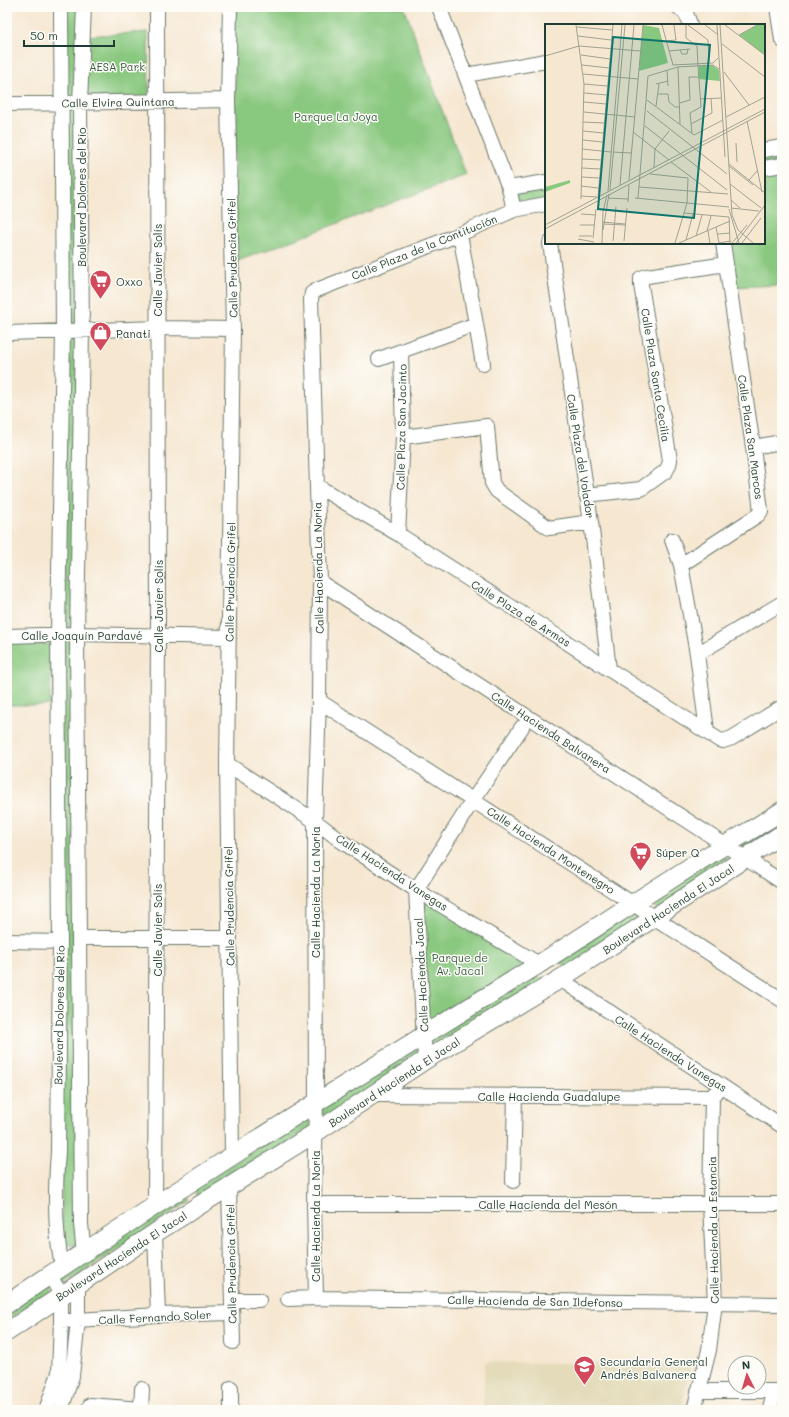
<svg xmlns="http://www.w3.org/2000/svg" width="789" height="1417" font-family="Mali,sans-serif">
<rect width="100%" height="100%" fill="#fdfcf7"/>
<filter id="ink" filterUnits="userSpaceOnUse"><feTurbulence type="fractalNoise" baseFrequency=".025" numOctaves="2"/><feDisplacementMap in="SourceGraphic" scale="8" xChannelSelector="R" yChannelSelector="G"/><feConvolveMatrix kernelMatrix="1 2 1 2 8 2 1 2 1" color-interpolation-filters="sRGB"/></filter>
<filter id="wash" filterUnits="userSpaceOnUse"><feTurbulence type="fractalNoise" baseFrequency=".012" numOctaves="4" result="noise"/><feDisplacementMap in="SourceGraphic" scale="16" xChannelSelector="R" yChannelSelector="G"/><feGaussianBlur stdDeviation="0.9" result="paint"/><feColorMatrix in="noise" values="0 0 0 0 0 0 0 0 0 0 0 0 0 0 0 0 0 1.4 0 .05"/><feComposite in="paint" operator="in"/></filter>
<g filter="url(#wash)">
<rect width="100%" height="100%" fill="#f6e7d1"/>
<path fill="#e3dbba" d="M485,1362L690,1365L681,1410H483Z"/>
<path fill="#89c87f" stroke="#54825a" d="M64,7H81L78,100L64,98Z
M235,7H404L466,175L235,262Z
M148,32L149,98L85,97L86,36Z
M64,107H76L79,325L67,326Z
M782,150V163L764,166V152Z
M782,170V285L732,287L725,243H764V172Z
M546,185V200L517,203V188Z
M66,334H79L73,630H63Z
M61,638H73L77,1244L62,1247Z
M7,642L52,644L50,705H7Z
M782,815V830L748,852L739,843Z
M721,855L733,862L659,910L648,902Z
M424,898L527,963L426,1030Z
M629,913L642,921L569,968L559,961Z
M534,975L548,983L316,1130L317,1107Z
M312,1114L310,1128L199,1198L197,1196L195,1188Z
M188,1193L189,1201L61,1287L59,1286L60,1273Z
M51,1280L52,1293L7,1319V1310Z"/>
</g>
<g filter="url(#ink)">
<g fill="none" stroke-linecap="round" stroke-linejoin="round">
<defs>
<path id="minor" d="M61,7L63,331L58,634L60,942L58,1152C55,1190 54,1229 62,1266
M230,7L228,100L233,329L227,764L232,1156
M439,7L509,188L514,210
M678,7C686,12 688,16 690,25
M777,7L782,40
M466,75L546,61
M7,104C81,102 154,102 228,100
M764,150L782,147
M764,168L782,165
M509,188L546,182
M460,234L483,364
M550,243L591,522L609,669
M7,333L158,328L233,329
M379,359L476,324
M403,437L487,426L492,483L497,491L549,528L591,522
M753,447L782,442
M317,486L398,534L719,740L723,741L732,738L782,707
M586,495L641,489L666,471L669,465L670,460L641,285V278L647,276L726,264
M398,534L403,437L401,351
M672,540L681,565
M320,582L782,882
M7,636L77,634L229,637
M697,654L782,603
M319,701L782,1000
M707,731L697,654L681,565L758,515L761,511L753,447L723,243
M227,764L315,821L341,841L416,890L539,964
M79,938H230
M7,941L60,942
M560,979L782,1126
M425,1060L416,890L473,800L522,727
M371,1095L712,1097L720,1086
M513,1181L515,1095
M229,1187L233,1342
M314,1204H782
M155,1205L158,635L157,7
M155,1233L158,1315
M84,1254L81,1224L77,634L82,330L80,103L84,7
M316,1298L314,1204L316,1102L315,821L319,701L320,582L311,299L312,293L317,290L460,234L514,210L546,204
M288,1299L316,1298L782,1304
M232,1300H259
M61,1321L158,1315L232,1313
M231,1388V1410
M698,1391H782
M90,1405L141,1409
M46,1410L59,1373L61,1321V1295L50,1275
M61,1410L72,1376L78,1321V1284
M141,1410L142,1389
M694,1410L709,1350L715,1303L710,1205L712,1097
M770,1410L774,1391"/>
<path id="major" d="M7,1304C180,1186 358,1076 536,966C590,932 642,897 695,864C724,845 754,829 782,811
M7,1332L155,1233L315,1133L425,1060L560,979L782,834"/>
</defs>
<use href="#minor" stroke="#6a786b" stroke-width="16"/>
<use href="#major" stroke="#6a786b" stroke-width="20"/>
<use href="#minor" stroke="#fff" stroke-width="14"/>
<use href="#major" stroke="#fff" stroke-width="18"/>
</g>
</g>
<defs>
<symbol id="supermarket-pin" viewBox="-11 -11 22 30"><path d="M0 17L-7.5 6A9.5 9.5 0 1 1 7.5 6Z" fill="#d1495b" stroke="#fdfcf7"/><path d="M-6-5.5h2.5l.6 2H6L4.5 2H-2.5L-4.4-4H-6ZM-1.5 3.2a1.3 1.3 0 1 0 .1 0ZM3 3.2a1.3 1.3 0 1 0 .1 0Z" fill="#fff"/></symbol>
<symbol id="shop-pin" viewBox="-11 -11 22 30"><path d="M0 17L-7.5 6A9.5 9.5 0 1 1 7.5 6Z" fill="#d1495b" stroke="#fdfcf7"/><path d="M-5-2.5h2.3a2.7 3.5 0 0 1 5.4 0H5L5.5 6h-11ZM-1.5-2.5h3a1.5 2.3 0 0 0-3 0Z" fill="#fff"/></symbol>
<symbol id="school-pin" viewBox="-11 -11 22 30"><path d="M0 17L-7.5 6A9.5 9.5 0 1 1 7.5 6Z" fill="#d1495b" stroke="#fdfcf7"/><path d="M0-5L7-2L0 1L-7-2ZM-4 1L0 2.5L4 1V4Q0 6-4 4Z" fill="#fff"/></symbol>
</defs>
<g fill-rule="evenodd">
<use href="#supermarket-pin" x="88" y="268" width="25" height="34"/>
<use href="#shop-pin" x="88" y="320" width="25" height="34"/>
<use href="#supermarket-pin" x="628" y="840" width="25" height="34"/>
<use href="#school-pin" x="572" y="1354" width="25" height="34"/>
</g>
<g text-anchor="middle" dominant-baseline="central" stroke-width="3" stroke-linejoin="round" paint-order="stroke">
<g font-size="11" fill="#3a6047" stroke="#fdfcf7">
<text x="117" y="66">AESA Park</text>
<text x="336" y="116">Parque La Joya</text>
<text x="460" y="957">Parque de<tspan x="460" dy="13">Av. Jacal</tspan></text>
</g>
<g font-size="11" fill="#1f3d34" stroke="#fdfcf7">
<text transform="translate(118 102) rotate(-1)">Calle Elvira Quintana</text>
<text transform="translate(81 197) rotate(-90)">Boulevard Dolores del Río</text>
<text transform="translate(424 247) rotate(-22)">Calle Plaza de la Contitución</text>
<text transform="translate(232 258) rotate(-91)">Calle Prudencia Grifel</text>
<text transform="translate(157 270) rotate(-90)">Calle Javier Solís</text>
<text transform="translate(656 375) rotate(81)">Calle Plaza Santa Cecilia</text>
<text transform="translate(401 427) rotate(-89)">Calle Plaza San Jacinto</text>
<text transform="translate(751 437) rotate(82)">Calle Plaza San Marcos</text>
<text transform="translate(581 456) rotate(81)">Calle Plaza del Volador</text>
<text transform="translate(318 568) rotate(-91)">Calle Hacienda La Noria</text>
<text transform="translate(230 582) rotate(-89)">Calle Prudencia Grifel</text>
<text transform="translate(158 606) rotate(-90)">Calle Javier Solís</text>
<text transform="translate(521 613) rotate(32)">Calle Plaza de Armas</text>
<text x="82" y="635">Calle Joaquín Pardavé</text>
<text transform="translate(551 732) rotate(33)">Calle Hacienda Balvanera</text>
<text transform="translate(551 850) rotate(33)">Calle Hacienda Montenegro</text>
<text transform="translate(392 872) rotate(33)">Calle Hacienda Vanegas</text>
<text transform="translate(315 892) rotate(-90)">Calle Hacienda La Noria</text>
<text transform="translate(229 906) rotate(-91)">Calle Prudencia Grifel</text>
<text transform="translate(668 909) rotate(-33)">Boulevard Hacienda El Jacal</text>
<text transform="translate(157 930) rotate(-90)">Calle Javier Solís</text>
<text transform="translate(421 975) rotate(-93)">Calle Hacienda Jacal</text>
<text transform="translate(59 1015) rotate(-89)">Boulevard Dolores del Río</text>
<text transform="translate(671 1053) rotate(33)">Calle Hacienda Vanegas</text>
<text transform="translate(394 1082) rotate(-33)">Boulevard Hacienda El Jacal</text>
<text x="549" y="1096">Calle Hacienda Guadalupe</text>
<text x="548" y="1204">Calle Hacienda del Mesón</text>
<text transform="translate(315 1216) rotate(-90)">Calle Hacienda La Noria</text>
<text transform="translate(713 1230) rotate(-91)">Calle Hacienda La Estancia</text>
<text transform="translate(121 1256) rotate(-33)">Boulevard Hacienda El Jacal</text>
<text transform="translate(231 1264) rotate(-91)">Calle Prudencia Grifel</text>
<text transform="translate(535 1301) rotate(1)">Calle Hacienda de San Ildefonso</text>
<text transform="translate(155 1317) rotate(-3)">Calle Fernando Soler</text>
</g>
<g font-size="11" fill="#1f3d34" stroke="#fdfcf7" text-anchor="start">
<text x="116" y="281">Oxxo</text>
<text x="116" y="333">Panati</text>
<text x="656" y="852">Súper Q</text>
<text x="600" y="1361">Secundaria General<tspan x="600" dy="13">Andrés Balvanera</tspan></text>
</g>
</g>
<g transform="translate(545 24)">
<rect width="220" height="220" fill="#f6e7d1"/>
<path d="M98,1L114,4L123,39L94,47ZM212,1H220V27L218,30L194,11ZM167,41L174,46L175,57L154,55V42ZM25,156V159L0,168V163Z" fill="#89c87f"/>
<path fill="none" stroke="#a0a392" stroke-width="1" d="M31,1L39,60L36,175M117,1L128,41M141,1V14L152,22L153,42L156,83L145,89L147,109M143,1L163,16L164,39M160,1L172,10M172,1L180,133M175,1L187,191L193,206L208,219M180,1L220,31M32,3L67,6M194,11L212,1M33,12L66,16M121,17L131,16L129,1M177,20L220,53M135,26L137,30H142L143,25M124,27L145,25M36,31L65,35M0,32L34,22L95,27M37,41L64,44M128,41L168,39L173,34M133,43L135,100M122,46L123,62M179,48L204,81M38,50L93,55M39,60L62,62M111,60L123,57M39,69L62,71M113,70H123L124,78L130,83H135M155,75L176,74M102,76L149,111L178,96M39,78L61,80M135,79L145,76L144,53H154M111,82L114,60M102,87L182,150M39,88L90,93M181,93L220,73M202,97L217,168M38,98L59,99M146,100L167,89L166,74M100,102L182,166M38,107L58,109M88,108L124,136M38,116L57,118M191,119L192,138M37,125L66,128M68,128L86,129M37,135L56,136M126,138L166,168M184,140L220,169M184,142L208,161M109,143L110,125L124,107M37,144L55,145M105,150L143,154M37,153L54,154M84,156L98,1M204,156L213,146M185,160L216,184M75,161L89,1M36,162L53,164M94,163L183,170M65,166L80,1M63,167L77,1M36,172L52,173M53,173L68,1M63,174L83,175M90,174L184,183M93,174L103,52L133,43L168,41L174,45M186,176L195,184M83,178L84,161M186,184L214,187M184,185L194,219M139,189L184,193L185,219M36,190L51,191M57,198L80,200M59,200L80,201M0,201L220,85M35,201H50M171,203L174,219M0,205L220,88M58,206L64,170M162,207L166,192M163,207L165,219M173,210L185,209M34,212H47M151,212L157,191M48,214L51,185M33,215L49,218M141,216L148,190M68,217L71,183M79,217L82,184M57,219L58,187L62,171M130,219L142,179L143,154M134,219L185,197M174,219L186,217M187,219L202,201M191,219L220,181M197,219L216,194"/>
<path fill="#0f766e" fill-opacity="0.15" stroke="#0f766e" stroke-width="2" d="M68,13L165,21L149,194L53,185Z"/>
<rect width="220" height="220" fill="none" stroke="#1f3d34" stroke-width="2"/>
</g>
<rect width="789" height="1417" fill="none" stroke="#fdfcf7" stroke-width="24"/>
<g transform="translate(747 1375) rotate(355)"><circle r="19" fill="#fdfcf7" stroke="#a4b0a9"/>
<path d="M0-3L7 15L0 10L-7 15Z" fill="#d1495b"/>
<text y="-6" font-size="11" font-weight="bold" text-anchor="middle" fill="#1f3d34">N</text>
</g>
<path d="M24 40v6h90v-6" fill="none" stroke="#1f3d34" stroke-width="2"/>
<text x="30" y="40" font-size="12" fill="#1f3d34" stroke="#fdfcf7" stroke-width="3" paint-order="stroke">50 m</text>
</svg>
